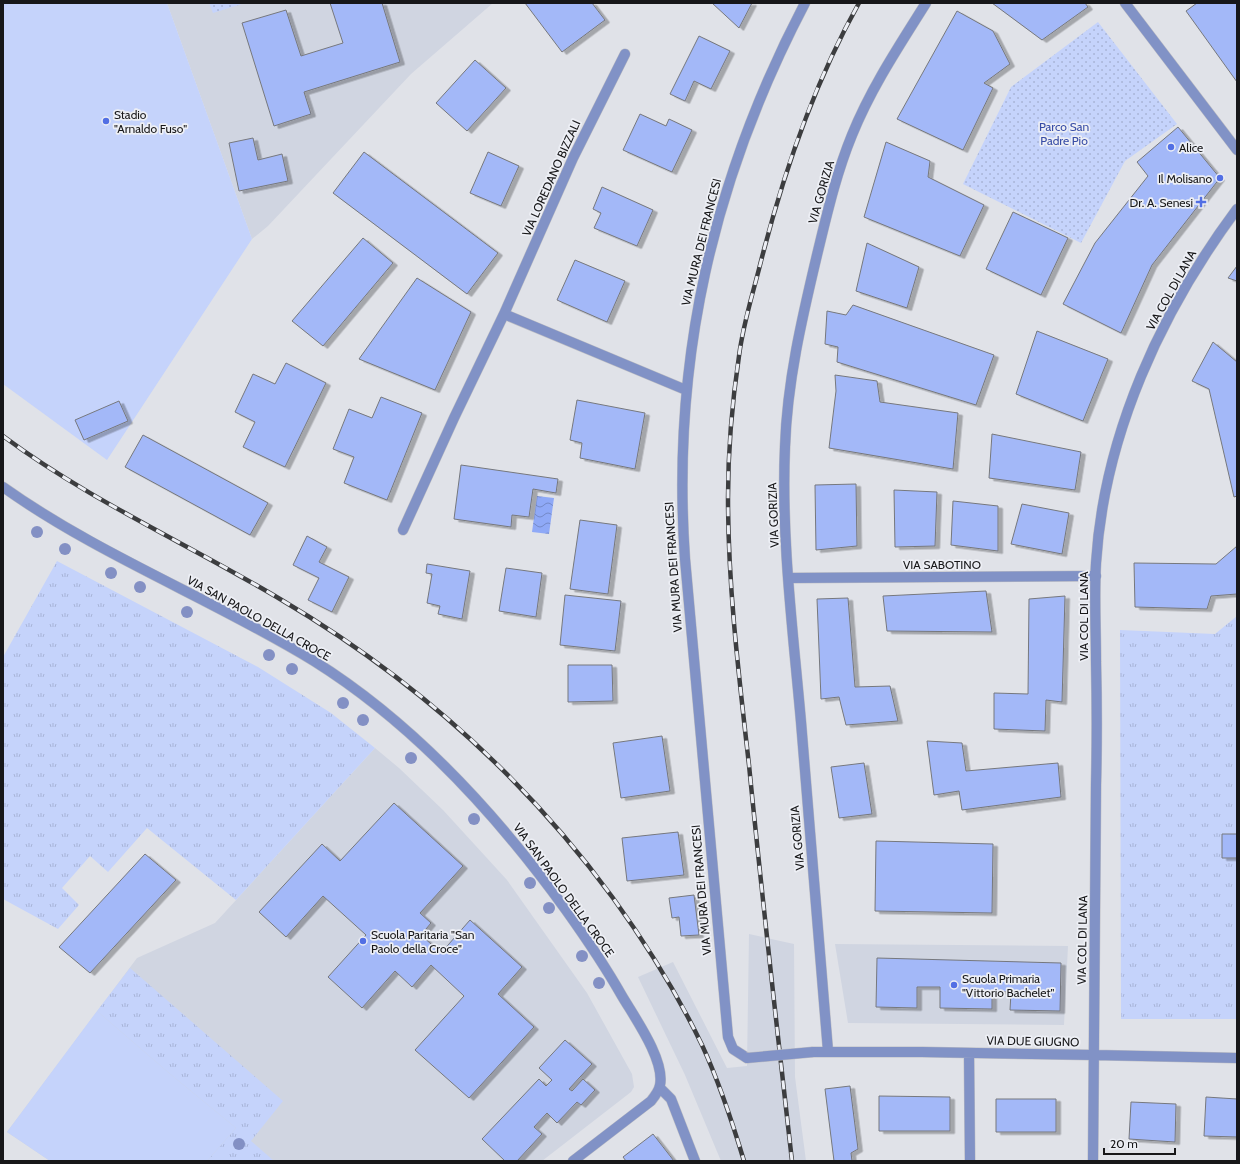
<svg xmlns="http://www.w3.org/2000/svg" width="1240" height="1164" font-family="Cabin,sans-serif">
<defs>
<pattern id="grass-tufts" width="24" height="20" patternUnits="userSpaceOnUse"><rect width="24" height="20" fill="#c5d3fb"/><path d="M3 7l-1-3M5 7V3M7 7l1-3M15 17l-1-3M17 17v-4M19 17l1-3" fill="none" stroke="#a8b4d7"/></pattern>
<pattern id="park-dots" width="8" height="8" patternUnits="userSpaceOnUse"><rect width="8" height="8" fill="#c5d3fb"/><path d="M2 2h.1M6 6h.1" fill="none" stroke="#a8b4d7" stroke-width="1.8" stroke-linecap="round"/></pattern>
<pattern id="water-waves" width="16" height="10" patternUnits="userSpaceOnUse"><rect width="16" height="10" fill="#8fa9f7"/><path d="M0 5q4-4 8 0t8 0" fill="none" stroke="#7489c7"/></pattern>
<filter id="shadow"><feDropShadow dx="4.5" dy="2.5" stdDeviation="0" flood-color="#0004"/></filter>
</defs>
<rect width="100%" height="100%" fill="#e0e2e8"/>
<path fill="#d0d5e1" d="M167,3H493L411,74L268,226L252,239Z
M375,748L399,768L443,810L507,880L587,993L632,1074L634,1087L631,1092L542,1161H50L7,1132L137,958L215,923Z
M749,934L794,944L795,1077L806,1161H721L685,1075L638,977L673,962L727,1068L747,1066Z
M835,944L1068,946L1064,1025L848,1023Z"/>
<path fill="url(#grass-tufts)" d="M57,561L258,667L331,713L375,748L236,900L147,828L108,872L90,856L62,888L79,905L58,929L3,899V657Z
M1237,616V1019H1121L1120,630L1215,634Z
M130,968L283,1101L251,1141L274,1161H207L236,1128L169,1073L97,1011Z"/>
<path fill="url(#park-dots)" d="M209,3H245L213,13Z
M1098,22L1177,124L1125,161L1081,243L963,184L1011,87Z"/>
<path fill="#c5d3fb" d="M3,3H167L252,239L107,460L3,384Z
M97,1011L169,1073L236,1128L207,1161H50L7,1132Z"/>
<path fill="url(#water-waves)" d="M537,496L554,498L549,534L532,532Z"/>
<path fill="#a3b8f8" stroke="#76787d" filter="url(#shadow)" d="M330,3H382L400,62L304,92L311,114L274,126L242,23L286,10L301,56L343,43Z
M525,3H592L605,20L562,52Z
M712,3H752L739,28Z
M992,3H1085L1088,7L1042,40Z
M1197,3H1237V82L1186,11Z
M957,11L993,31L1010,64L984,83L993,88L963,150L897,119Z
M699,36L730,51L711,89L694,81L685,101L670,94Z
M475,60L506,88L467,131L436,103Z
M640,114L666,126L669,119L692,130L672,172L623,150Z
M1178,127L1220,178L1152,265L1121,333L1063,304L1095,243L1148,176L1137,162Z
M253,138L258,160L282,154L288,181L239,191L229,143Z
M886,142L930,161L928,177L984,205L960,256L864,217Z
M364,152L498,253L467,294L333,193Z
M488,152L519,166L501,206L470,193Z
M602,187L653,210L637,246L594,228L601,213L593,209Z
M1013,212L1068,238L1041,295L986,269Z
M363,238L393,263L323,346L292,321Z
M867,243L919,267L907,308L856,291Z
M575,260L625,281L607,322L557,300Z
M1237,266V281L1228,278Z
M417,278L471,312L435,390L359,359Z
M853,305L994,355L976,405L837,362L838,347L825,344L827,311L846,315Z
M1037,331L1108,359L1083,421L1016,394Z
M1213,342L1237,362V496L1234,497L1209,389L1192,381Z
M286,363L326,383L285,467L243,447L255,422L235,412L253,374L275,384Z
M835,375L877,381L880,402L958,413L953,469L829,448L836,391Z
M381,397L422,413L387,500L344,483L354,457L333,449L349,409L372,418Z
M577,400L645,413L635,469L580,458L582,443L570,440Z
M119,401L128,421L84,440L75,420Z
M992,434L1081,452L1075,490L989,478Z
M143,435L268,503L250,535L125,467Z
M461,465L558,479L556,493L533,489L529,517L512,515L511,527L454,519Z
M856,484L857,546L816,550L815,485Z
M894,490L937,492L935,546L895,547Z
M953,501L998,506V551L951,545Z
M1022,504L1069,513L1062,554L1011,544Z
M580,520L617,525L608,594L570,589Z
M307,536L327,547L319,562L349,577L332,612L308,600L319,578L293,565Z
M1237,546V594L1211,596L1207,609L1135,607L1134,563L1216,564Z
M427,564L470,571L462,619L438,614L440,606L427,603L432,574L426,573Z
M506,568L542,573L536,617L499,611Z
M986,591L992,632L887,631L883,596Z
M565,595L621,601L615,651L560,645Z
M1065,596L1062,702L1046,700L1045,731L994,729V693L1028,694L1029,599Z
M848,598L855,687L890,686L898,721L846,725L839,697L821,699L817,599Z
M568,665H612L613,701L568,702Z
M662,736L670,791L621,798L613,743Z
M927,741L962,743L966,771L1058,763L1061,797L962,810L959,791L934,795Z
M864,763L872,814L839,818L831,767Z
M394,803L463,866L420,913L431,923L421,935L441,953L470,920L522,967L498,994L534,1027L469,1098L415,1050L464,996L431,965L412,987L395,971L362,1008L328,977L366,935L323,896L286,937L259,912L322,844L340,861Z
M678,832L684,875L627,881L622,838Z
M1222,834H1237V858H1222Z
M876,841L993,844L992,913L875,911Z
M145,854L176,880L90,973L59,947Z
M694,895L699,935L681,936L679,917L672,918L669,898Z
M877,958L1061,963L1060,1011L1010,1010L1011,992L992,991V1009L940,1008V987H917V1008L876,1007Z
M565,1040L592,1064L569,1089L572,1091L583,1079L595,1090L581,1105L577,1102L557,1123L547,1113L534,1127L542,1134L517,1161H505L482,1139L539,1079L546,1086L552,1080L539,1068Z
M850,1086L858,1149L851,1153L852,1161H834L825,1089Z
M879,1096L950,1097V1131H879Z
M1206,1097L1237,1099V1137L1204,1136Z
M996,1099H1056V1132H996Z
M1131,1102L1176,1104L1175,1142L1129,1139Z
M653,1134L674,1161H626L623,1157Z"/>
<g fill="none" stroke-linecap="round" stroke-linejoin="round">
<defs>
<path id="minor" d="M504,314L573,158L625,54
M3,487C100,556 213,599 314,661C413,723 498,816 566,910C586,938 605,966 622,996C635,1018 665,1060 660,1085C659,1091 655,1096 651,1101L573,1161
M403,530L454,418L504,314L686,390
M789,578L1096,576
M828,1051C819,942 810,832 801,722C793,631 781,538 785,447C787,382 802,318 817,255C827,214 836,174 852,135C871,88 899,46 926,3
M813,1052H922L1094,1055
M969,1053L970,1161
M747,1058L733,1049L728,1037L685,559C671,360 713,179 805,3
M660,1088L671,1099L695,1161"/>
<path id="tertiary" d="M1125,3L1237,150
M1094,1055L1237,1058
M1093,1161C1094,1036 1095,911 1096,785C1097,744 1097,703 1096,662C1096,629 1094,596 1096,563C1104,435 1161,311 1237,209"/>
</defs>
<use href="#minor" stroke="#bcbdc3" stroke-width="11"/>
<use href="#tertiary" stroke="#bcbdc3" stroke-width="11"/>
<use href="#minor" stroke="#8192c6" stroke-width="10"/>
<use href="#tertiary" stroke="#8192c6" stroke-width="10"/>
<defs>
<path id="rail" d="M3,436C89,500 188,544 280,599C412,677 522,774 613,898C647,945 677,993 702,1045C719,1082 732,1121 744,1161
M792,1161C777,1029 762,897 749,765C739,677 728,587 728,498C728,451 732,403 739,356C743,325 751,300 759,269C782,177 812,87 859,3"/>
</defs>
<use href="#rail" stroke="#3c3d3f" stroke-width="4.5"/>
<use href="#rail" stroke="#edeff5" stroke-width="3" stroke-dasharray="9" stroke-linecap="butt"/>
<defs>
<path id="minor-bridge" d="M747,1058L813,1052"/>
</defs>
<use href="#minor-bridge" stroke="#bcbdc3" stroke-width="11" stroke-linecap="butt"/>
<use href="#minor-bridge" stroke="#8192c6" stroke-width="10"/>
</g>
<g fill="#8390c4">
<circle cx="37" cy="532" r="6"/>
<circle cx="65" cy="549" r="6"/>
<circle cx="111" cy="573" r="6"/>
<circle cx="140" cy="587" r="6"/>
<circle cx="187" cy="612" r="6"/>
<circle cx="269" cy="655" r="6"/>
<circle cx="292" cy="669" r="6"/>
<circle cx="343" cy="703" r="6"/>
<circle cx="363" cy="720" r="6"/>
<circle cx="411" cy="758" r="6"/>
<circle cx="474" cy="819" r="6"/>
<circle cx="530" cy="883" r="6"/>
<circle cx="549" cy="908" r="6"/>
<circle cx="582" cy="956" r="6"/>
<circle cx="599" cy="983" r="6"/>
<circle cx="239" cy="1144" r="6"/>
</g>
<g fill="#526fe4" stroke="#edeff5" stroke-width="1.5">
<circle cx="106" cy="121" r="4"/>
<circle cx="1171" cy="147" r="4"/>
<circle cx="1220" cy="178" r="4"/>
<path d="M1199 196h4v4h4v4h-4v4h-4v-4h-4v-4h4z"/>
<circle cx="363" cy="941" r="4"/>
<circle cx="954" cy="985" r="4"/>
</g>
<g text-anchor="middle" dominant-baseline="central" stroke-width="3.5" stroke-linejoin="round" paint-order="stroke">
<g font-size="12" fill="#171719" stroke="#edeff5" text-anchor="start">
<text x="114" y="114">Stadio<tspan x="114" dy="14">"Arnaldo Fuso"</tspan></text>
<text x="1179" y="147">Alice</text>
<text x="1212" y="178" text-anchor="end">Il Molisano</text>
<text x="1193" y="202" text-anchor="end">Dr. A. Senesi</text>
<text x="371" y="934">Scuola Paritaria "San<tspan x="371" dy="14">Paolo della Croce"</tspan></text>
<text x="962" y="978">Scuola Primaria<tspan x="962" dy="14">"Vittorio Bachelet"</tspan></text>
</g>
<g font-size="12" fill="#374ca6" stroke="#edeff5">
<text x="1064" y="126">Parco San<tspan x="1064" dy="14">Padre Pio</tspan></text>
</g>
<g font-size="12" fill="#171719" stroke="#edeff5">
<text transform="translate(551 178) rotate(-66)">VIA LOREDANO BIZZALI</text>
<text transform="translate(821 192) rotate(-74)">VIA GORIZIA</text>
<text transform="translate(701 242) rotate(-76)">VIA MURA DEI FRANCESI</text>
<text transform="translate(1171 290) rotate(-61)">VIA COL DI LANA</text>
<text transform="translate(773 515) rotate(-92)">VIA GORIZIA</text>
<text x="942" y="564">VIA SABOTINO</text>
<text transform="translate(673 567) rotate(-94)">VIA MURA DEI FRANCESI</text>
<text transform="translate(1083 616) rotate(-90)">VIA COL DI LANA</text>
<text transform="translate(259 618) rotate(29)">VIA SAN PAOLO DELLA CROCE</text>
<text transform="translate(797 838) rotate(-95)">VIA GORIZIA</text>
<text transform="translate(564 890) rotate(54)">VIA SAN PAOLO DELLA CROCE</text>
<text transform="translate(701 890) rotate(-95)">VIA MURA DEI FRANCESI</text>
<text transform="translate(1082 940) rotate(-89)">VIA COL DI LANA</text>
<text transform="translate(1033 1041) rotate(1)">VIA DUE GIUGNO</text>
</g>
</g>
<rect width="1240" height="1164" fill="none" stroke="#171719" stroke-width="8"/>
<path d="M1104 1148v6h71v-6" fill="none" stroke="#171719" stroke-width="2"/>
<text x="1110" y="1148" font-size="12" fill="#171719" stroke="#edeff5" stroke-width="3" paint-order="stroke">20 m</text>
</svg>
